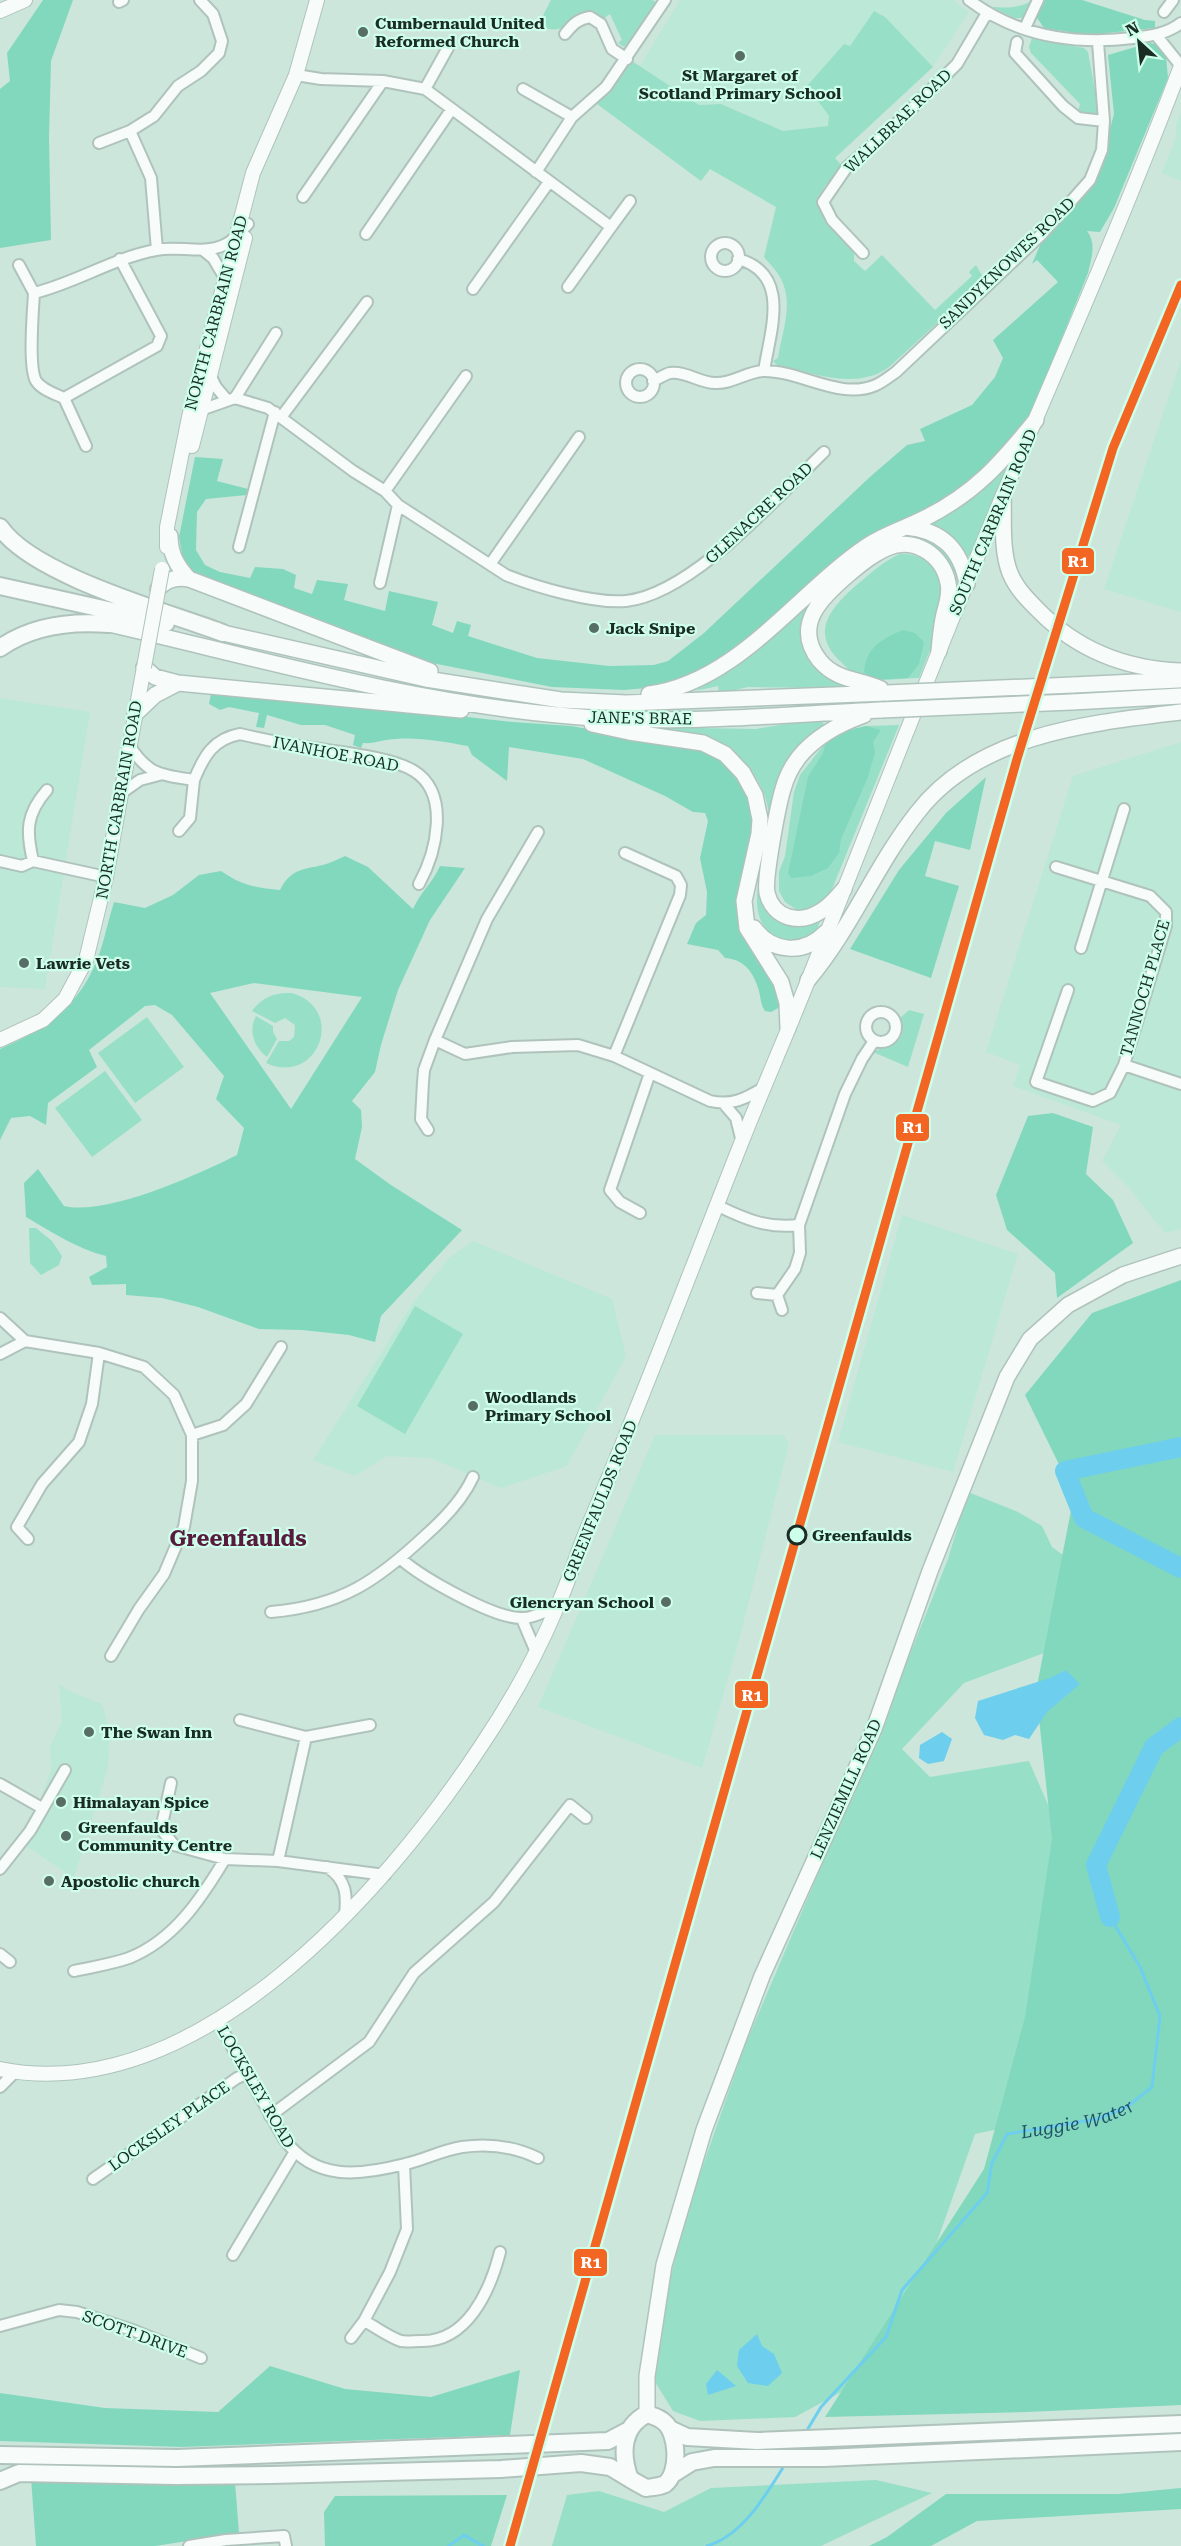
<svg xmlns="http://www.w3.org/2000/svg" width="1181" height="2546" font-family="'Roboto Serif',serif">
<rect width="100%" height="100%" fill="#cce6dc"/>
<path fill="#bce8d7" d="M680,0H953L969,12L933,67L885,17L874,11L850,46L829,126L783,131L721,104L699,105L640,66Z
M1181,111V181L1162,173L1176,137V125Z
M1181,360V612L1104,589Z
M0,698L90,712L45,989L0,987Z
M1181,742V1229L1165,1233L1129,1188L1102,1161L1121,1125L1013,1086L1020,1065L986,1052L1073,776Z
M902,1215L1018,1254L953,1472L838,1442Z
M473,1241L612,1299L626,1356L567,1466L501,1488L430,1458L387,1456L355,1476L313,1460L413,1303L449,1258Z
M655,1435H783L789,1444L738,1644L702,1768L538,1707Z
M59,1684L69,1691L102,1704L110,1733L108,1767L74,1878L23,1844L51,1771L50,1747L62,1721Z"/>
<path fill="#98dfc7" d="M551,0H652L656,2L637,35L624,47L618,43L622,40L610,14L603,19C568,0 574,43 538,25Z
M1034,0L1030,10L1023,18H1014L992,7C1009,8 1019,8 1034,0Z
M874,11L885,17L933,67L835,158L843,167L825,186L818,198C826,223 836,232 854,250V261L865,271L882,255L935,310L972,276L969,272L976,265L983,277L980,284L889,367C856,391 814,373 777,365L773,361L778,358C782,332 794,304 781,279C777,271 770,264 764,257L776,207L710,169L701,181L593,101L604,96L632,61L699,105L721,104L783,131L828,126L829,116L807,86L844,44L850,46Z
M1032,38L1084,48L1088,52L1098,106V112L1094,116L1078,112L1080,104L1031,53L1029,47Z
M1006,468V475L973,557L967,556L952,536L928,523L979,494Z
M915,531L935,536L964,575L959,584C951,560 939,545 913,540L827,591L810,634L841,680L842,688L748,687L719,694L718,686L695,691L722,675L868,552L883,543Z
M900,554C922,553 929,563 944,578L942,620L919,678C903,678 872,683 859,677C853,674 846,667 841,662C808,632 832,606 859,583C872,572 884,561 900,554Z
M823,720L824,731L794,757L763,880L794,925H811L820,921L813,940C783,952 757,932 757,901C757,873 771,846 769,818C768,784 740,749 708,739L636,727L756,729L802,721Z
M899,725L828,899L811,914L797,910L785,902L779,891V872L785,856L794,792L800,775L826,742L841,732L866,726Z
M292,993C347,1009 318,1087 266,1063L279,1041H289L294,1037L295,1025L285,1018L275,1023L252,1011C262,997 275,992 292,993Z
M909,1010L924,1014L908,1067L873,1052C890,1044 909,1045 900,1018Z
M256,1016L273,1026V1032L277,1039L267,1057C254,1047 248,1031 256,1016Z
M147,1017L184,1067L135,1103L98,1053Z
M105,1071L142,1120L92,1157L55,1108Z
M29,1228H36L52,1241L62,1256L59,1265L41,1275L30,1263Z
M415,1306L463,1334L405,1434L357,1406Z
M968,1492L1018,1512L1042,1526L1052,1547L1078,1566L1068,1644L964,1683L902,1749L930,1777L1029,1761L1085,1890L1117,2104L975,2134L914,2307L884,2369L795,2417L700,2421L673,2411L652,2377L668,2288L685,2217L745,2045L884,1719L948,1559Z
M876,2480L932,2493L821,2546H552L567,2495L599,2491L664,2512L711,2488Z"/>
<path fill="#82d8bd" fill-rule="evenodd" d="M43,0H73L51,61L49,137L51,240L0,248V89L10,81L7,53Z
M1045,0H1082L1145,20L1155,21V28L1088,35L1044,28L1035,15Z
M1149,43L1156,44L1166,56L1168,78L1114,208L1100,232L1087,231C1097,244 1091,259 1088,273L1026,427L978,478L952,496L903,521L883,529L855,548L736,650L670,686L624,690L552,687L407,658L193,573L183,559L179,537L195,457L223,459L217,481L248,489L247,495L206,499L197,512L196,550L205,565L220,572L250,578L255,567L283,569L296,575L294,588L312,594L317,580L348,584L344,600L385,611L389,591L438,602L432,625L453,633L457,621L471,625L468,636L537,658L609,666L654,665L668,661L704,633L871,476L907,445L925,441L920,429L972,405L995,377L1003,358L993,340L1058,282L1037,260L1032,264L1041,243L1096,181L1114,114L1108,55Z
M903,630L915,633L924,642L919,664L908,678L871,680L864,672C866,647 882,639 903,630Z
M212,689L513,722L571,726L698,748L718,757L732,769L749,797L753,812V832L741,888L781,1003L780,1007L771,1012L765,1011C760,1004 761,996 758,988C753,971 743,959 725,958L718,950L687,944L696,923L706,915L707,892L700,858L708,821L705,813L693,812L665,796L583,759L509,747L507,781L472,755L468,746C444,742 420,737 396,739C384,739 375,744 363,743L361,748L353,745L355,735L325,725H301L267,715L264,728L256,727L259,713L229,707L220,710L209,704Z
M866,726L881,730L873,742L875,753L868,777L841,839L839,853L828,868L811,876L791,878L788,873L808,777L823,753L826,742L841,732Z
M986,777L970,850L935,841L925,876L959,886L931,978L850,949L899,870L946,813Z
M345,856L368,867L413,909C420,893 433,882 440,866L465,868L430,920L398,990L381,1045L375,1072L352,1101L361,1110L362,1127L355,1159L391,1185L462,1230L381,1316L375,1342L349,1335L302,1330L259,1329L198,1307L162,1298L126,1295V1284L92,1285L89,1277L107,1267L106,1256C77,1249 52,1232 26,1217L24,1183L38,1169L64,1206C107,1216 197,1175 237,1155L244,1128L216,1099L224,1076L172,1015L155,1005L145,1006L89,1050L97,1067L48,1103L46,1125L30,1116L11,1118L0,1140V1049C40,1032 74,1010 93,969C103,949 107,924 114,902L145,908L173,895L199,875L221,871C241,885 256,888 280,890C291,869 301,870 323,865C330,863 338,859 345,856ZM254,983L362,997L291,1109L210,993Z
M1053,1113L1093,1127L1086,1174L1113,1200L1133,1243L1057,1298L1055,1273L1007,1230L996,1195L1028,1116Z
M1181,1280V2405L1027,2412L825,2417L984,2169L1025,2017L1052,1839L1036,1691L1074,1495L1025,1395L1092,1313Z
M270,2366L345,2389L431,2397L520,2370L510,2435L181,2447L0,2441V2393L105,2408L218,2412Z
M31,2478L235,2482L239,2533L155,2546H36Z
M1181,2488V2509L977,2521L931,2546H869L887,2537L946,2494H1118Z
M507,2495L491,2546H325L324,2512L335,2496Z"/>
<path fill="#6dceee" d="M1066,1670L1080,1684L1047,1712L1029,1739L1015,1735L1003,1740L984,1735L975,1718L978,1701L1050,1678Z
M942,1732L952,1739L944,1761L928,1764L919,1758L920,1745Z
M757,2334L762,2346L774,2354L782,2373L768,2386L748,2383L737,2366L739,2350Z
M717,2370L736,2386L708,2395L706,2384Z"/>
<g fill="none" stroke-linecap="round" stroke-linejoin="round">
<g stroke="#6dceee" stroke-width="3">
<path id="s1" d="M806,2432L821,2407L886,2337L902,2290L987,2193L992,2163L1007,2134L1097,2119L1128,2106L1152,2087L1160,2016L1140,1967L1110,1917"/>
<path d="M449,2546L464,2535L483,2546"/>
<path d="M707,2546C744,2535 766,2494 786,2463"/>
</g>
<path stroke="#6dceee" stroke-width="20" d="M1181,1447L1065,1471L1084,1518L1181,1568
M1110,1917L1096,1865L1154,1747L1181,1727"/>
<defs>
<path id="minor" d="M969,0C1017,36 1074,45 1133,38C1150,36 1167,34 1181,23
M119,2L123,0
M1164,12L1173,0
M1025,28L1038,0
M565,34C573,24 578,19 590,17L601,24L612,49L627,59
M1156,35L1181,66
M1017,42L1015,53L1063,106L1078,118L1104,121
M296,75L321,79L383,81L425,89L611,227L630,201
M425,89L450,44
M523,89L572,117
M130,131L151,178L157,250
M99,143L130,131L154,116L178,86L201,71L219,53L222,41L213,14L200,0
M536,172L572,117L606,87L665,0
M303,197L383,81
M366,234L451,110
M711 257a14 14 0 1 1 28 0a14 14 0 1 1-28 0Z
M203,250L213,258L226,280
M863,253L832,220L823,202L847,167L893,127L957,64L987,13
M120,259L161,336L157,346L64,398C55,394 42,390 36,381C28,367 33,311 34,293C76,283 113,258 156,250C178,245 203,255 224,245C234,241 241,231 248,224
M738,259C792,274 770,331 764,371
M19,265L34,293
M568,287L611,227
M473,289L549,182
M626 383a14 14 0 1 1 28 0a14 14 0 1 1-28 0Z
M209,373L216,387L227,400
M653,381C658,379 665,374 670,373C686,371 700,383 715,383C732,384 746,372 763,371C800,370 840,401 876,385C883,382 890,376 896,372L1043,233L1090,180L1102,150L1104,121L1098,42
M64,398L86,446
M235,398L276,333
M198,411L235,398L268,408L353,471L385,491L398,505L506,575C536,587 594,604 626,601C692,594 777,497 824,452
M282,416L367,302
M385,491L466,376
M239,547L275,412
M491,563L579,437
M380,583L398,505
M129,745C148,775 161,775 194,780C204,756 213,739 240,734C262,739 285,744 307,747C336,752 390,756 414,771C451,794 436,853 419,884
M47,790C26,814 26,831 33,861L106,877
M120,794L140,780L159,775
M179,831L190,818L194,780
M0,861L22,866L33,861
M1056,867L1150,896L1166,912V926L1124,1065
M1081,948L1124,809
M1068,990L1036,1082L1093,1101L1110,1093L1124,1065L1181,1084
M866 1027a15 15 0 1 1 30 0a15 15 0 1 1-30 0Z
M435,1040L465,1054L512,1047L578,1045L614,1056L710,1101C731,1106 745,1099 763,1088
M614,1056L680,895L681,885L676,876L625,853
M724,1104L736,1118L742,1142
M428,1130L421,1119L423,1082L424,1070L435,1040L487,919L538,832
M718,1206C745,1219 768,1229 799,1225
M640,1213L620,1202L610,1190L650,1073
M757,1293L777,1295
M782,1310L777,1295L795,1269L800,1253L799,1225L845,1094L862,1059L874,1041
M0,1318L25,1341L99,1353L144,1367L174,1395L192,1435V1481L184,1527L164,1574L139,1609L111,1656
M0,1354L25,1341
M192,1435L223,1425L246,1404L281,1347
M28,1539L17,1527L42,1484L79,1442L92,1404L99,1353
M401,1559C421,1577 496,1620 523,1618C535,1618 547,1610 558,1606
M271,1612C341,1606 377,1581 427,1534C445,1518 463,1499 473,1477
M522,1619L536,1652
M240,1720L306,1737L370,1725
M171,1783L161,1829L174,1845L225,1859L278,1861L385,1875
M0,1784L42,1808
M278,1861L306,1737
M327,1867C347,1880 347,1895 345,1916
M0,1869L30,1831L65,1770
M0,1954L10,1962
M74,1971C92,1967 112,1964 129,1958C174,1940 201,1899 225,1859
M217,2020L284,2139C315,2181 358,2176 405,2164C424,2160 442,2150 462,2147C489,2143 513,2146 538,2158
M0,2087L15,2072
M270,2116L369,2042L414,1973L494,1902L570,1805L586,1818
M404,2165L407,2229L390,2272L364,2321C376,2327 389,2337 401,2341C407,2342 414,2341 420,2341C467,2343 490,2291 500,2252
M93,2179L237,2078L246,2074
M233,2255L294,2153
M0,2326L59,2310L77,2312L135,2331L201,2358
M351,2338L364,2321
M189,2546L226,2540L284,2536L286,2546"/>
<path id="tertiary" d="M0,11L25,0
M192,446L245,238
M167,547V527L189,417L253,173L296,75L317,0
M0,1040L43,1020L65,999L86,960L106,877L144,667
M0,2069C196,2108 385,1892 481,1746C510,1703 537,1655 557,1607C569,1581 577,1553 588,1527C642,1400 691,1270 742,1141C763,1088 786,1036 807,983C872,820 935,657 1003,495C1064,353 1126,211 1181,66"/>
<path id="secondary" d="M1003,496C1004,521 1001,550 1010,573C1016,588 1027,599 1038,610C1077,650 1125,669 1181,671
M906,527C941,530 961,549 967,584
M170,536C170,554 177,566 189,579
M158,589C166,579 177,577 189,579L430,671
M109,624C257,658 406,701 558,715C665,726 774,715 881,710
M223,633L426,679L561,700L626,703L887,693
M144,667L155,677L178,683L461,710
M1073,685L1178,680
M881,689C860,679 837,681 820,661C791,625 823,596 849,574C861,564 873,554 887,548C914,536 943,555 948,583C951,596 945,607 943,619C941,629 940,640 939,651
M649,694C738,682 796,594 867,546C885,534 906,528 925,518C975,493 1000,464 1036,420
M1072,702L1181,696
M135,714L155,695L178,683
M592,724L629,732L703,743L725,754L743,773L755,795L760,819L759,834L744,901L747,928L781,982L787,1003L788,1028
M844,889C837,897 830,906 821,911C800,925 773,919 767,893C764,879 778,805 783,789C786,778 792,766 799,757C816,736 839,724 864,715
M754,928C772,953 804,955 825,933
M808,980C851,929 876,865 917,813C977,734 1090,723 1181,712
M647,2414V2376L664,2265L704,2130L762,1976L874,1729L930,1571L1007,1377L1030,1339L1068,1305L1123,1275L1181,1256"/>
<path id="primary" d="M0,527C32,575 167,612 223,633
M0,586L166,623
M0,648C32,625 71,621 109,624
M647,2414C653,2416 659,2417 664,2422C678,2433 680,2473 665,2484C659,2487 652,2487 646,2488L630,2479C621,2455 621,2427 647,2414Z
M670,2429L687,2437L757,2441L1181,2424
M0,2455L177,2458L608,2441L627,2431
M673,2474L692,2462L714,2458H824L1181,2442
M0,2481L19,2473L175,2476L271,2475L501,2469L581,2463L610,2467L630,2479"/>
</defs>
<use href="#minor" stroke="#afc3bc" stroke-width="14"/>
<use href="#tertiary" stroke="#afc3bc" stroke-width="16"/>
<use href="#secondary" stroke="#afc3bc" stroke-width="18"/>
<use href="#primary" stroke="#afc3bc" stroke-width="20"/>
<use href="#minor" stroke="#f7fbfa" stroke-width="10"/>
<use href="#tertiary" stroke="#f7fbfa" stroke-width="14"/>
<use href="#secondary" stroke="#f7fbfa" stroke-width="15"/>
<use href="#primary" stroke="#f7fbfa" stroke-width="16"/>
<defs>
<path id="tertiary-bridge" d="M144,667L162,569"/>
<path id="secondary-bridge" d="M887,693L1073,685
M881,710L1072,702"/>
</defs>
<use href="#tertiary-bridge" stroke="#afc3bc" stroke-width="16" stroke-linecap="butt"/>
<use href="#secondary-bridge" stroke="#afc3bc" stroke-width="18" stroke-linecap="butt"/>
<use href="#tertiary-bridge" stroke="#f7fbfa" stroke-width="14"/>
<use href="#secondary-bridge" stroke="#f7fbfa" stroke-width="15"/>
<defs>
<path id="rail-1" d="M510,2546L1017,759L1113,448L1181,285"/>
</defs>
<use href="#rail-1" stroke="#ceffeb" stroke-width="14"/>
<use href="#rail-1" stroke="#f26522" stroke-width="9"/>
</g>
<g fill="#586d65" stroke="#ceffeb" stroke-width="2">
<circle cx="363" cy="32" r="6"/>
<circle cx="740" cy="56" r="6"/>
<circle cx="594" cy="628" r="6"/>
<circle cx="24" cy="963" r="6"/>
<circle cx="473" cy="1406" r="6"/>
<circle cx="666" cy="1602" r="6"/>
<circle cx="89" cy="1732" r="6"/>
<circle cx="61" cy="1802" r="6"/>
<circle cx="66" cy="1836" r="6"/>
<circle cx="49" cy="1881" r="6"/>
</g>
<circle fill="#ceffeb" stroke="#192c25" stroke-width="3" cx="797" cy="1535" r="9"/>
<g text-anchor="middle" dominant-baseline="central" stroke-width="4.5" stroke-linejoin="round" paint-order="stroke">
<g font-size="16" font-weight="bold" fill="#192c25" stroke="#ceffeb" text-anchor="start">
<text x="375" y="23">Cumbernauld United<tspan x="375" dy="18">Reformed Church</tspan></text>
<text x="740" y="75" text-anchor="middle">St Margaret of<tspan x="740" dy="18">Scotland Primary School</tspan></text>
<text x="606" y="628">Jack Snipe</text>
<text x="36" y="963">Lawrie Vets</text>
<text x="485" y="1397">Woodlands<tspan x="485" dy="18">Primary School</tspan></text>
<text x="654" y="1602" text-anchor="end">Glencryan School</text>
<text x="101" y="1732">The Swan Inn</text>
<text x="73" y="1802">Himalayan Spice</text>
<text x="78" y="1827">Greenfaulds<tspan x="78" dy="18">Community Centre</tspan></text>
<text x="61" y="1881">Apostolic church</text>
</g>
<g font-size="16" fill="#192c25" stroke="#ceffeb">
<text transform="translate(898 121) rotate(-44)">WALLBRAE ROAD</text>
<text transform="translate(1007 263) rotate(-44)">SANDYKNOWES ROAD</text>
<text transform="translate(216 313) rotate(-75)">NORTH CARBRAIN ROAD</text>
<text transform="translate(759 513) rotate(-43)">GLENACRE ROAD</text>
<text transform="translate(993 522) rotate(-67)">SOUTH CARBRAIN ROAD</text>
<text transform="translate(640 718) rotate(1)">JANE'S BRAE</text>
<text transform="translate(336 754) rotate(11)">IVANHOE ROAD</text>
<text transform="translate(119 800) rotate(-80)">NORTH CARBRAIN ROAD</text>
<text transform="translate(1145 988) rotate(-74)">TANNOCH PLACE</text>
<text transform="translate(600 1501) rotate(-68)">GREENFAULDS ROAD</text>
<text transform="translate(846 1789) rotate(-66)">LENZIEMILL ROAD</text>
<text transform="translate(256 2087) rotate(60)">LOCKSLEY ROAD</text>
<text transform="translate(169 2126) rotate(-35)">LOCKSLEY PLACE</text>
<text transform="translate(135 2334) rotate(20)">SCOTT DRIVE</text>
</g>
<g font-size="16" font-weight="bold" fill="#192c25" stroke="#ceffeb" text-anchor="start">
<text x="812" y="1535">Greenfaulds</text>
</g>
<g font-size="18" font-style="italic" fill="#205368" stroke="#ceffeb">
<text stroke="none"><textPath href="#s1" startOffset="438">Luggie Water</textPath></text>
</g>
<g font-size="22" font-weight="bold" fill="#581a3d" stroke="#ceffeb">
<text x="238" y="1538">Greenfaulds</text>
</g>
</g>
<g stroke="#ceffeb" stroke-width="2">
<rect x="1061" y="547" width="34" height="28" rx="6" fill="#f26522"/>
<rect x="895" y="1113" width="35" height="29" rx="6" fill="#f26522"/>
<rect x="734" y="1680" width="35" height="29" rx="6" fill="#f26522"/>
<rect x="573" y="2248" width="35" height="29" rx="6" fill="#f26522"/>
</g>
<g font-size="16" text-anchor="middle" font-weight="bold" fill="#fff">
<text x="1078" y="567">R1</text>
<text x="913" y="1133">R1</text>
<text x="752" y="1701">R1</text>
<text x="591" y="2268">R1</text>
</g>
<g transform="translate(1139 42) rotate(333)" stroke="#ceffeb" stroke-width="4.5" paint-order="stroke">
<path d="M0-4.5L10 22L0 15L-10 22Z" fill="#192c25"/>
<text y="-9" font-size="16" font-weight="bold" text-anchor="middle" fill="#192c25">N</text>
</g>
</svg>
